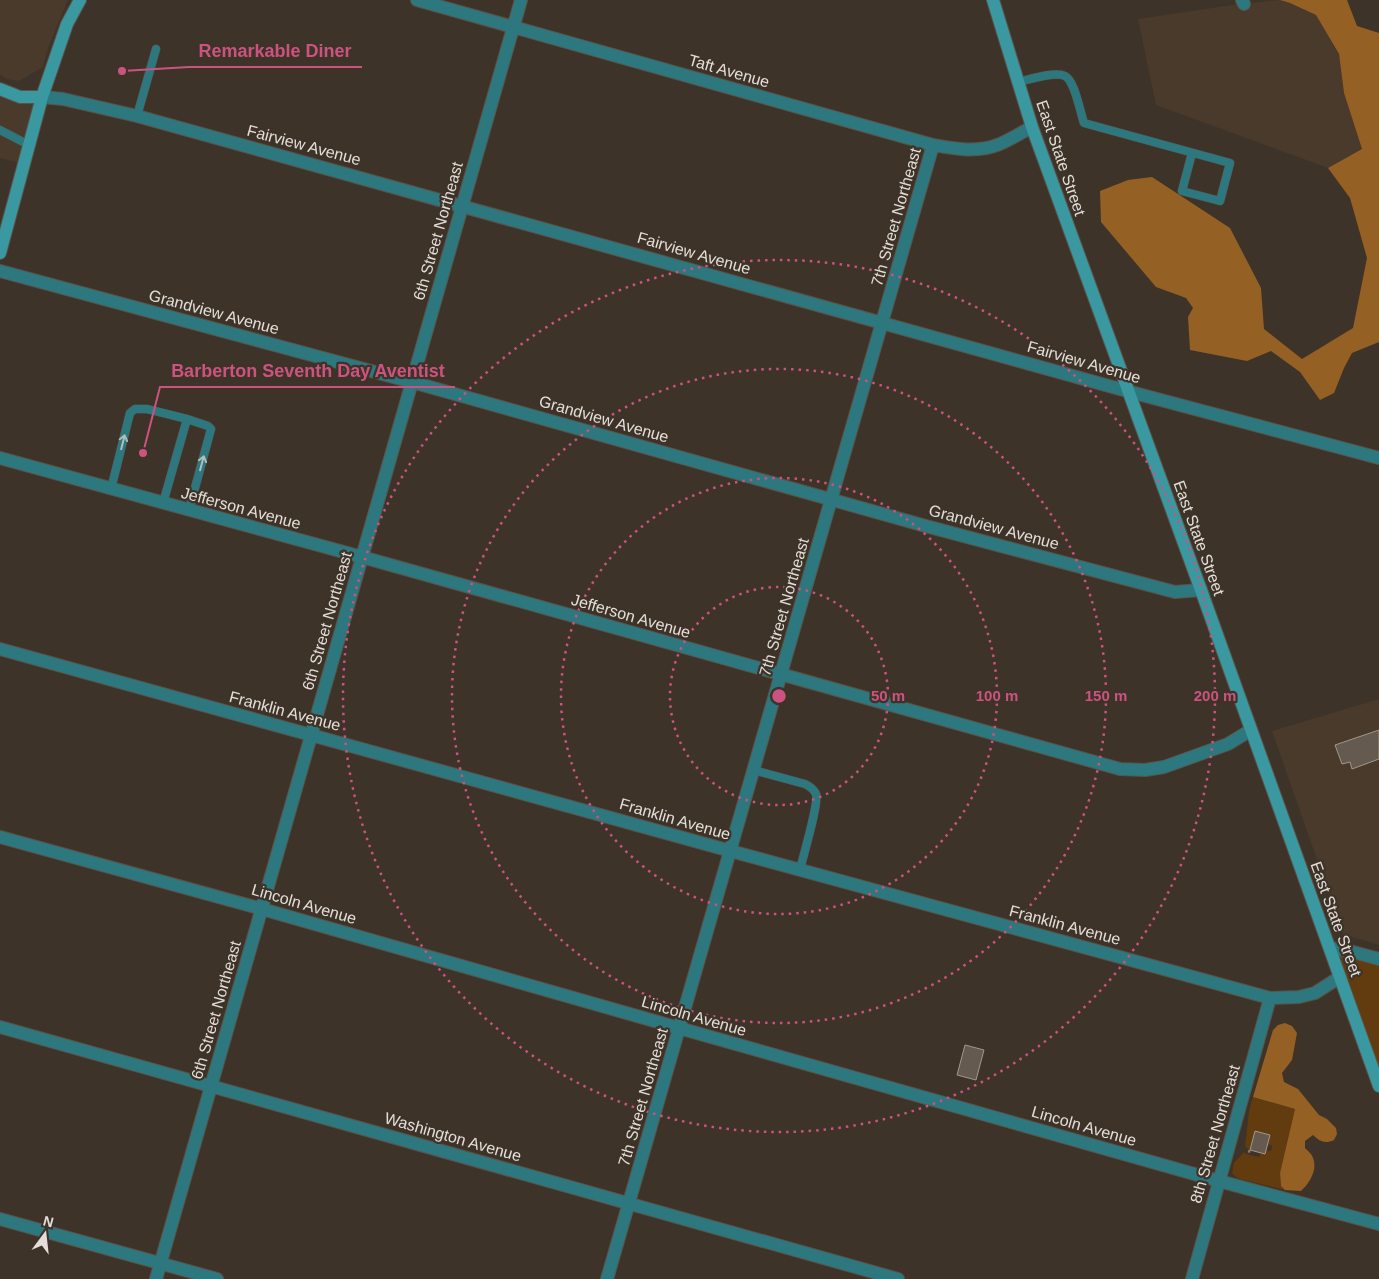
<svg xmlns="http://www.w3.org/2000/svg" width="1379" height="1279" font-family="Arial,sans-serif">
<rect width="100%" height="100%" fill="#3d3329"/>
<path fill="#493a2b" d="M0,0H68L48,48L43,67L19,81L7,79L0,75Z
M1280,0L1290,3L1316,15L1339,55L1344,93L1362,149L1328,168L1156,105L1138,19L1232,5Z
M0,89L38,102L19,163L0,158Z
M1379,699V945L1343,934L1272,731Z"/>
<path fill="#623b0e" d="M1330,948L1379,959V1067Z
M1253,1097L1295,1109L1280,1173L1281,1186L1285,1190L1240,1179L1236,1177L1232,1173L1234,1163L1244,1152L1246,1154L1259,1157L1261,1153L1266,1150L1271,1151L1272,1146L1267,1144L1270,1135L1256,1131L1250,1150L1245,1147L1249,1111Z"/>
<path fill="#956024" d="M1280,0H1347L1357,26L1379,33V342L1352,353L1344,368L1334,393L1320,400L1300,372L1271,351L1247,361L1190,350L1188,317L1193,308L1186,298L1156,287L1101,222L1100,191L1128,180L1152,177L1230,228L1261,288L1264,329L1302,359L1353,328L1367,258L1350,198L1328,168L1362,149L1344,93L1339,54L1316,15L1290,3Z
M1285,1023L1292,1026L1297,1033L1292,1060L1282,1073L1284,1082L1298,1089L1319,1115L1327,1119L1336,1128L1337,1134L1334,1140C1325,1144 1320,1142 1313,1135L1305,1141V1148C1308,1151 1312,1154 1313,1158C1318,1170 1309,1184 1301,1191L1285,1190L1281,1186L1280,1173L1295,1109L1253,1097L1273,1030L1278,1025Z"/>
<path fill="#655a4f" stroke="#a3978b" d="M1379,730V759L1352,769L1350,762L1342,764L1335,745Z
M965,1045L984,1050L976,1080L957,1075Z
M1255,1131L1270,1135L1265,1154L1250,1150Z"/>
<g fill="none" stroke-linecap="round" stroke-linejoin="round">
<defs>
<path id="lane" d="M1018,82C1028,80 1055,71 1065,76C1075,81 1080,112 1084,123L1230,163L1220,201L1182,191L1192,153
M137,116L156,49
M0,130L29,145
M187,419L208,426L211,429L189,510
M111,489L130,413L135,409H147L187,419L163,503
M753,770L805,784C809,786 814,789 816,794C819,804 803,856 800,870"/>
<path id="street" d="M417,0L933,145C956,149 978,153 1000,144C1011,139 1021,133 1032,127
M1242,0L1244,4
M42,97L63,99L137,116L1127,391L1379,458
M0,271L412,382L922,525L1175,592L1201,590
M0,458L362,557L1120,769L1145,770L1164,767L1228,744L1251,730
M0,649L738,853L1270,998L1299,997L1315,993L1340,977
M0,837L262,909L679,1028L1219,1181L1379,1224
M1330,948L1353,952L1379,959
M0,1027L898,1279
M0,1219L217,1279
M156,1279L521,0
M607,1279L933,145
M1192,1279L1270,998"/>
<path id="secondary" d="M993,0L1032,127L1201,590L1379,1086
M0,89L20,97H42
M0,253L42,97L67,24L80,0"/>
</defs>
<use href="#lane" stroke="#5b5248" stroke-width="9"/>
<use href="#street" stroke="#5b5248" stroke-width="14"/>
<use href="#secondary" stroke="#5b5248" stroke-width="14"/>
<path stroke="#817970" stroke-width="2.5" stroke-dasharray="2.5 4" stroke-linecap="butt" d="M1248,1151L1251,1152"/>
<use href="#lane" stroke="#2d777e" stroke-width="8"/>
<use href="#street" stroke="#2d777e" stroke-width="12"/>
<use href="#secondary" stroke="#3998a0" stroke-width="12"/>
</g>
<defs><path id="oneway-shaft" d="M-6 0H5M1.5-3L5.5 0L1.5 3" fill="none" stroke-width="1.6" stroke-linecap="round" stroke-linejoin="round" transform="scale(1.25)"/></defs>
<g stroke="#adbfbd">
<use href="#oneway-shaft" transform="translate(123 442) rotate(-76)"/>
<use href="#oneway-shaft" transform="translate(202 463) rotate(-75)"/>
</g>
<g fill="none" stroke="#cc5380" stroke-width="2.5" stroke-dasharray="2.5 5">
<circle cx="779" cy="696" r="109"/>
<circle cx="779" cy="696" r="218"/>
<circle cx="779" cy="696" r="327"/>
<circle cx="779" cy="696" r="436"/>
</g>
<g text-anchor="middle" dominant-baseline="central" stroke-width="4.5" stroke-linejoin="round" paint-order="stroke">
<g font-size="16" fill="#e4ded8" stroke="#3d3329">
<text transform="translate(729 71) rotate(16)">Taft Avenue</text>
<text transform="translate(304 145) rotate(15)">Fairview Avenue</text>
<text transform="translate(1061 158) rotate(71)">East State Street</text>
<text transform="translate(896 217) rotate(-74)">7th Street Northeast</text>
<text transform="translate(438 231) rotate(-74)">6th Street Northeast</text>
<text transform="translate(694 253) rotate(16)">Fairview Avenue</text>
<text transform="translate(214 312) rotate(15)">Grandview Avenue</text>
<text transform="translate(1084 362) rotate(16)">Fairview Avenue</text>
<text transform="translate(604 419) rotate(16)">Grandview Avenue</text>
<text transform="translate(241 508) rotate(15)">Jefferson Avenue</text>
<text transform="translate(994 527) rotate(15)">Grandview Avenue</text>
<text transform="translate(1199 538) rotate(70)">East State Street</text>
<text transform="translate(784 607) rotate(-74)">7th Street Northeast</text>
<text transform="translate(631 616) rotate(16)">Jefferson Avenue</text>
<text transform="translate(327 621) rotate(-74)">6th Street Northeast</text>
<text transform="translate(285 711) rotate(15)">Franklin Avenue</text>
<text transform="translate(675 819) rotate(16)">Franklin Avenue</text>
<text transform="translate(304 904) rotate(16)">Lincoln Avenue</text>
<text transform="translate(1336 919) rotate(70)">East State Street</text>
<text transform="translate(1065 925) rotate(15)">Franklin Avenue</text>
<text transform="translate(216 1010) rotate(-74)">6th Street Northeast</text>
<text transform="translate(694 1016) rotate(16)">Lincoln Avenue</text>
<text transform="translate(643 1097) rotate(-74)">7th Street Northeast</text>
<text transform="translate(1084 1126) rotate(16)">Lincoln Avenue</text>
<text transform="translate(1215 1134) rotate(-74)">8th Street Northeast</text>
<text transform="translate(453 1137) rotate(16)">Washington Avenue</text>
</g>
</g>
<circle cx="779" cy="696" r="8" fill="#cc5380" stroke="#3d3329" stroke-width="2.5"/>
<g font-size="15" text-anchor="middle" font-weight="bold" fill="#cc5380" stroke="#3d3329" stroke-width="4.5" stroke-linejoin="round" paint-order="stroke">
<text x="888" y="701">50 m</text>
<text x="997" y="701">100 m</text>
<text x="1106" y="701">150 m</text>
<text x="1215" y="701">200 m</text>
</g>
<path fill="none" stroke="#cc5380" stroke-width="2" d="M122 71L189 67H362M143 453L160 387H455"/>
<g fill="#cc5380" stroke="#3d3329" stroke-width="2">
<circle cx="122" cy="71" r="5"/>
<circle cx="143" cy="453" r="5"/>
</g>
<g font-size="18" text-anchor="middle" font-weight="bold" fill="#cc5380" stroke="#3d3329" stroke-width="4.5" stroke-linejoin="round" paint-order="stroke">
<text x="275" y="57">Remarkable Diner</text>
<text x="308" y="377">Barberton Seventh Day Aventist</text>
</g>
<g transform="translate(45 1234) rotate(15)" stroke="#3d3329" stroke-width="4" paint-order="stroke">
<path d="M0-4L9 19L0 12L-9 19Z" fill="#e4ded8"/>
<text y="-8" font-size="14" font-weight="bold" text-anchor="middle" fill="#e4ded8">N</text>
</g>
</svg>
